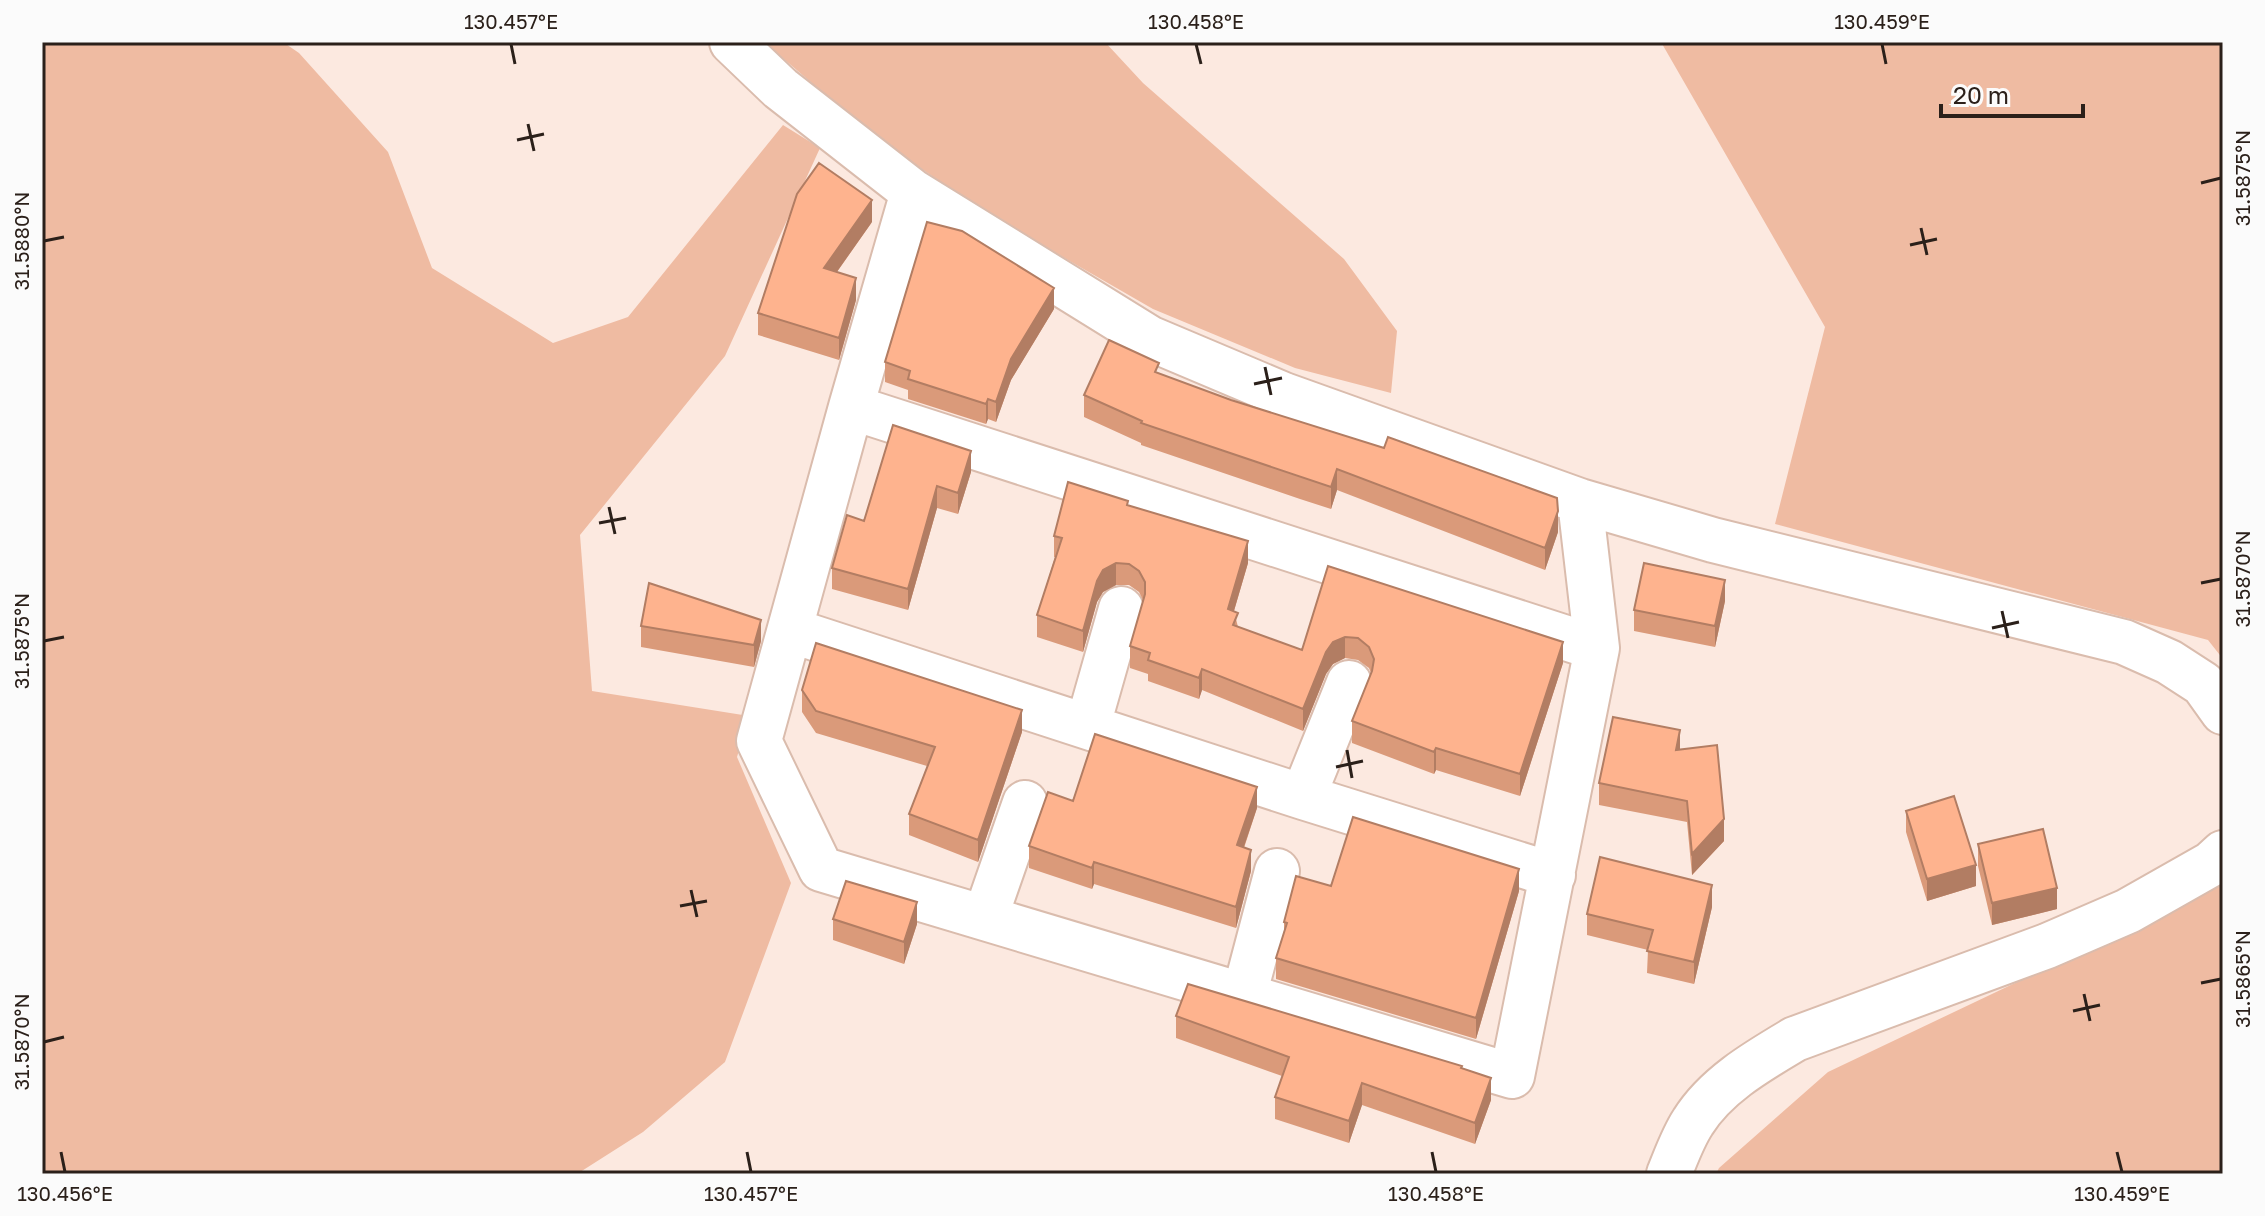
<svg xmlns="http://www.w3.org/2000/svg" width="2265" height="1216" font-family="'Golos Text',sans-serif">
<rect width="100%" height="100%" fill="#fce9e0"/>
<path fill="#efbba2" d="M42,42H283L299,53L388,152L432,268L553,343L628,317L783,125L820,148L725,356L580,535L592,691L749,716L737,757L791,883L725,1062L643,1132L577,1174H42Z
M764,42H1105L1143,83L1344,259L1397,331L1391,393L1295,368L1153,309L981,210L870,133Z
M1661,42H2223V659L2208,640L1775,524L1825,327Z
M2223,884V1174H1716L1719,1168L1828,1072Z"/>
<g fill="none" stroke-linecap="round" stroke-linejoin="round">
<defs>
<path id="street" d="M732,42L780,88L913,192L1149,338L1284,395L1580,501L1713,540L2124,642L2169,662L2203,684L2223,712
M913,192L851,407L759,741L821,869L1512,1076L1597,648L1580,501
M851,407L1597,648
M790,630L1303,797L1553,875
M1088,725L1121,609
M1303,797L1349,683
M985,918L1025,803
M1244,996L1277,871
M1669,1174C1676,1157 1683,1137 1693,1122C1716,1085 1758,1061 1795,1039L2047,946L2128,911L2211,864L2223,853"/>
</defs>
<use href="#street" stroke="#dabcad" stroke-width="48"/>
<use href="#street" stroke="#fff" stroke-width="44"/>
</g>
<path fill="#da9a7a" d="M872,222L837,272L856,300L839,360L758,335V313Z
M1054,309L1011,380L996,422L988,419L986,424L908,399V390L885,382V362Z
M1159,374L1558,532L1545,570L1337,490L1331,509L1300,499L1141,445V443L1084,417V395Z
M893,425L971,472L958,514L937,508L908,610L832,589V568L864,521Z
M1128,505L1248,563L1234,611L1238,627L1302,650L1328,566L1563,663L1520,796L1436,770L1434,774L1352,743V721L1371,673L1369,668L1358,660L1345,658L1333,664L1326,674L1303,731L1202,690L1199,699L1148,681V674L1130,668V646L1143,600L1139,592L1129,585H1116L1103,592L1097,602L1083,652L1037,637V615L1055,557H1054V536Z
M1725,601L1715,647L1634,631V610Z
M641,626L761,641L754,667L641,647Z
M802,690L1022,732L978,862L909,835V814L927,766L816,733L802,712Z
M1680,749L1724,841L1692,875L1687,822L1599,805V783Z
M1257,808L1244,848L1251,871L1236,928L1094,884L1092,889L1029,868V846Z
M1906,811L1976,886L1927,901L1906,832Z
M1978,844L2057,909L1992,925L1978,866Z
M1519,891L1476,1039L1276,979V958L1284,933V922Z
M1712,907L1694,984L1647,973L1648,950L1587,935V914Z
M833,919L917,924L904,964L833,940Z
M1176,1016L1462,1069L1491,1100L1475,1144L1362,1105L1349,1143L1275,1119V1097L1282,1076L1176,1038Z"/>
<path fill="#b27d63" d="M872,200V222L824,290V268Z
M856,278V300L839,360V338Z
M1054,288V309L1011,380L996,422V402L1011,359Z
M988,399V419L986,424V404Z
M971,451V472L958,514V493Z
M1337,469V490L1331,509V487Z
M937,486V508L908,610V589Z
M1558,511V532L1545,570V548Z
M1248,541V563L1228,631V609Z
M1116,563V585L1103,592L1097,602L1083,652V631L1097,581L1103,570Z
M1725,580V601L1715,647V626Z
M761,620V641L754,667V645Z
M1345,637V658L1333,664L1326,674L1303,731V709L1326,652L1333,642Z
M1563,642V663L1520,796V774Z
M1202,669V690L1199,699V678Z
M1022,710V732L978,862V840Z
M1680,730V752L1676,750Z
M1436,748V770L1434,774V752Z
M1257,787V808L1237,867V845Z
M1724,819V841L1692,875V854Z
M1251,850V871L1236,928V907Z
M1094,862V884L1092,889V868Z
M1976,865V886L1927,901V879Z
M1519,869V891L1476,1039V1018Z
M1712,885V907L1694,984V962Z
M2057,888V909L1992,925V903Z
M917,902V924L904,964V942Z
M1491,1078V1100L1475,1144V1123Z
M1362,1083V1105L1349,1143V1121Z"/>
<path fill="#feb38e" stroke="#b27d63" stroke-width="2" d="M819,163L872,200L824,268L856,278L839,338L758,313L797,194Z
M927,222L962,231L1054,288L1011,359L996,402L988,399L986,404L908,379L910,371L885,362Z
M1109,340L1159,363L1155,372L1231,400L1384,448L1388,437L1557,498L1558,511L1545,548L1337,469L1331,487L1141,423L1142,421L1084,395Z
M893,425L971,451L958,493L937,486L908,589L832,568L847,515L864,521Z
M1068,482L1128,501L1127,505L1248,541L1228,609L1238,613L1233,625L1302,650L1328,566L1563,642L1520,774L1436,748L1434,752L1352,721L1372,671L1374,659L1369,647L1358,638L1345,637L1333,642L1326,652L1303,709L1202,669L1199,678L1148,660L1150,653L1130,646L1145,594V582L1139,571L1129,564L1116,563L1103,570L1097,581L1083,631L1037,615L1062,538L1054,536Z
M1644,563L1725,580L1715,626L1634,610Z
M649,583L761,620L754,645L641,626Z
M816,643L1022,710L978,840L909,814L935,747L816,711L802,690Z
M1613,717L1680,730L1676,750L1717,745L1724,819L1692,854L1687,801L1599,783Z
M1095,734L1257,787L1237,845L1251,850L1236,907L1094,862L1092,868L1029,846L1048,792L1073,801Z
M1954,796L1976,865L1927,879L1906,811Z
M1353,817L1519,869L1476,1018L1276,958L1287,923L1284,922L1296,876L1331,886Z
M2043,829L2057,888L1992,903L1978,844Z
M1600,857L1712,885L1694,962L1647,951L1653,930L1587,914Z
M846,881L917,902L904,942L833,919Z
M1188,984L1462,1066L1461,1068L1491,1078L1475,1123L1362,1083L1349,1121L1275,1097L1289,1057L1176,1016Z"/>
<path fill="none" stroke="#2b201a" stroke-width="3" d="M511,44L515,64M1196,44L1201,64M1882,44L1886,64M528,124L534,151M517,140L544,134M2201,183L2221,178M1921,228L1927,255M44,241L64,237M1910,245L1937,239M1265,367L1271,395M1254,384L1282,378M609,507L615,534M599,523L626,518M2201,583L2221,579M2002,611L2008,638M1992,628L2019,622M44,641L64,637M1347,750L1352,778M1336,767L1363,761M691,890L697,917M680,906L707,901M2201,983L2221,979M2084,994L2090,1021M2073,1011L2100,1005M44,1042L64,1037M61,1152L65,1172M747,1152L751,1172M1432,1152L1436,1172M2117,1152L2122,1172"/>
<rect width="2265" height="1216" fill="none" stroke="#fbfbfb" stroke-width="88"/>
<path d="M1941 104v12h142v-12" fill="none" stroke="#2b201a" stroke-width="4"/>
<text x="1953" y="104" font-size="24" fill="#2b201a" stroke="#fbfbfb" stroke-width="6" paint-order="stroke">20 m</text>
<rect x="44" y="44" width="2177" height="1128" fill="none" stroke="#2b201a" stroke-width="3"/>
<g font-size="20" text-anchor="middle" fill="#2b201a">
<text x="511" y="29">130.457°E</text>
<text x="1196" y="29">130.458°E</text>
<text x="1882" y="29">130.459°E</text>
<text transform="translate(2243 178) rotate(-90)" y="7">31.5875°N</text>
<text transform="translate(22 241) rotate(-90)" y="7">31.5880°N</text>
<text transform="translate(2243 579) rotate(-90)" y="7">31.5870°N</text>
<text transform="translate(22 641) rotate(-90)" y="7">31.5875°N</text>
<text transform="translate(2243 979) rotate(-90)" y="7">31.5865°N</text>
<text transform="translate(22 1042) rotate(-90)" y="7">31.5870°N</text>
<text x="65" y="1201">130.456°E</text>
<text x="751" y="1201">130.457°E</text>
<text x="1436" y="1201">130.458°E</text>
<text x="2122" y="1201">130.459°E</text>
</g>
</svg>
